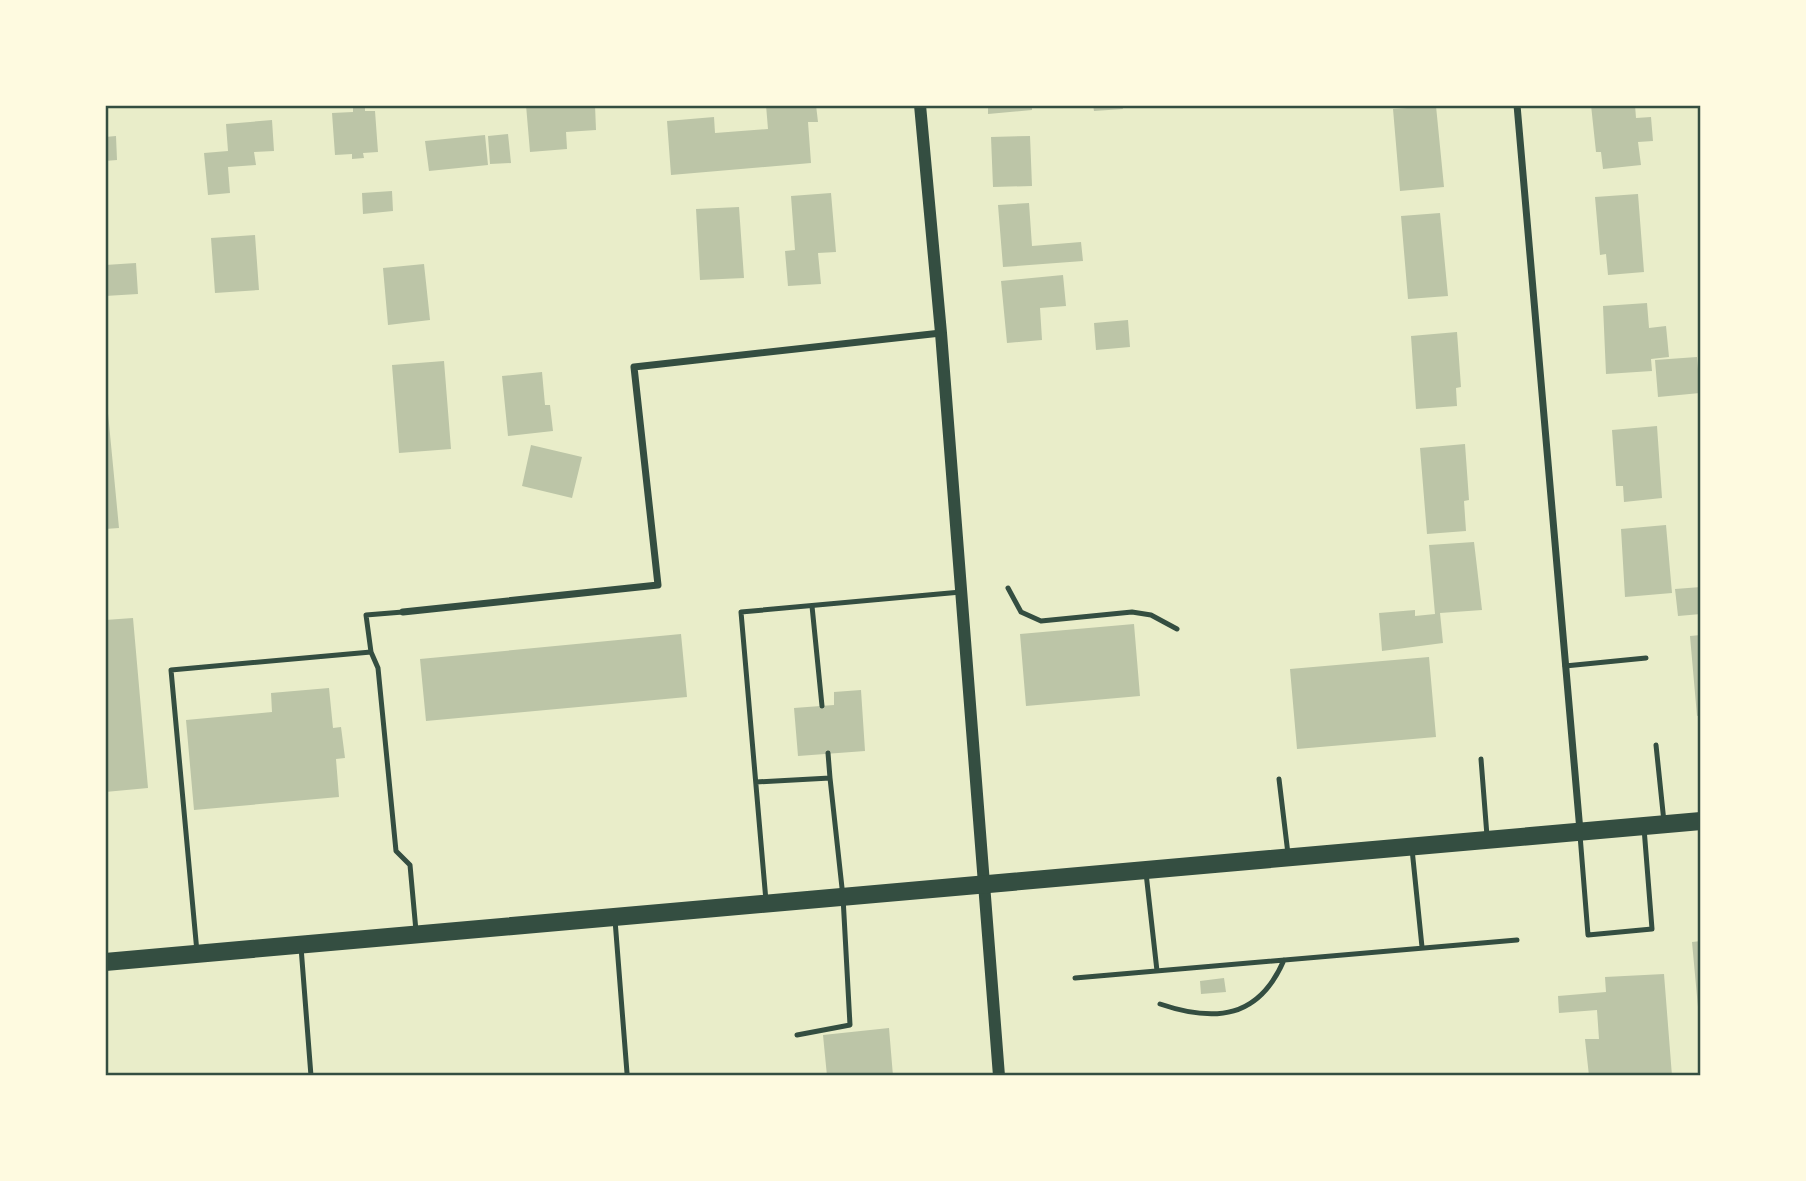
<svg xmlns="http://www.w3.org/2000/svg" width="1806" height="1181" font-family="Quicksand,sans-serif">
<rect width="100%" height="100%" fill="#e9edc9"/>
<path fill="#bcc5a7" d="M365,105V111H375L378,152L363,153L364,158L352,159V154L335,155L332,113L353,112V107Z
M526,105H595L596,130L566,132L567,149L530,152Z
M766,105H816L818,122H808L811,163L671,175L667,121L714,117L715,133L768,129Z
M988,105H1032V110L988,114Z
M1093,105H1122L1123,109L1094,111Z
M1591,105H1635L1636,118L1651,117L1653,141L1638,142L1641,165L1603,169L1601,152H1596Z
M1436,106L1444,187L1400,191L1393,109Z
M272,120L274,151L254,152L256,165L228,167L230,193L208,195L204,153L228,151L226,124Z
M508,134L511,163L490,164L488,136Z
M485,135L488,165L429,171L425,141Z
M116,136L117,160L105,161V137Z
M1030,136L1032,186L993,187L991,137Z
M392,191L393,211L363,214L362,193Z
M831,193L836,252L818,253L821,284L788,286L785,251L795,250L791,196Z
M1638,194L1644,272L1608,275L1606,254L1600,255L1595,197Z
M1029,203L1032,246L1081,242L1083,261L1003,267L998,205Z
M739,207L744,278L700,280L696,209Z
M1440,213L1448,296L1408,299L1401,216Z
M255,235L259,290L215,293L211,238Z
M136,263L138,294L105,296V265Z
M424,264L430,320L388,325L383,268Z
M1063,275L1066,306L1040,308L1042,340L1007,343L1001,281Z
M1647,303L1649,328L1666,326L1669,357L1651,359L1652,371L1606,374L1603,306Z
M1128,320L1130,347L1096,350L1094,323Z
M1457,332L1461,387L1456,388L1457,406L1416,409L1411,336Z
M1697,357L1700,393L1658,397L1655,360Z
M444,361L451,449L399,453L392,365Z
M542,372L545,405H550L553,431L508,436L502,376Z
M105,382L119,528L105,529Z
M1657,426L1662,498L1624,502L1623,486H1616L1612,430Z
M1465,444L1469,500L1464,501L1466,531L1427,534L1420,448Z
M531,445L582,457L572,498L522,486Z
M1666,525L1672,593L1625,597L1621,529Z
M1474,542L1482,610L1440,613L1443,643L1382,651L1379,613L1415,610V616L1435,614L1429,545Z
M1701,587V614L1678,616L1675,589Z
M133,618L148,788L105,792V620Z
M1134,624L1140,696L1026,706L1020,634Z
M681,634L687,697L426,721L420,659Z
M1701,635V715L1697,716L1690,636Z
M1429,657L1436,737L1297,749L1290,669Z
M329,688L333,728L341,727L345,758L336,759L339,797L194,810L186,720L272,712L271,693Z
M861,690L865,751L798,756L794,708L834,705V692Z
M1701,941V1018H1699L1692,942Z
M1664,974L1672,1076H1589L1585,1039H1599L1597,1010L1559,1013L1558,996L1606,992L1605,977Z
M1224,978L1226,992L1201,994L1200,981Z
M889,1028L893,1076H827L823,1035Z"/>
<g fill="none" stroke-linecap="round" stroke-linejoin="round">
<path stroke="#344e41" stroke-width="5" d="M1008,588L1021,612L1041,621L1132,612L1151,615L1177,629
M812,606L822,706
M403,612L366,615L371,652L378,668L396,851L410,865L416,931
M1565,666L1646,658
M1656,745L1664,822
M828,753L830,778
M1481,759L1487,836
M1279,779L1288,854
M756,782L830,778L843,897L850,1025L797,1035
M1580,835L1588,935L1652,929L1644,828
M1412,849L1422,947
M1146,873L1157,971
M766,901L741,612L961,592
M615,920L627,1073
M301,947L311,1076
M197,952L171,670L371,652
M1075,978L1517,940
M1160,1004C1216,1023 1259,1018 1284,960"/>
<path stroke="#344e41" stroke-width="7" d="M1517,105L1580,831
M403,612L658,585L634,367L941,333"/>
<path stroke="#344e41" stroke-width="12" d="M920,105L941,333L999,1076"/>
<path stroke="#344e41" stroke-width="18" d="M105,962L1701,821"/>
</g>
<rect width="1806" height="1181" fill="none" stroke="#fefae0" stroke-width="214"/>
<rect x="107" y="107" width="1592" height="967" fill="none" stroke="#344e41" stroke-width="2.5"/>
</svg>
